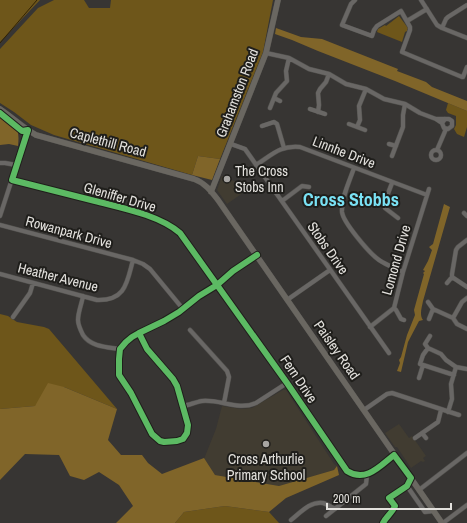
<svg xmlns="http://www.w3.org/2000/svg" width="467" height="523" font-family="'Archivo Narrow',sans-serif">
<rect width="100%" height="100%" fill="#373533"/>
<path fill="#413c31" d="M222,176L244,185L247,190L227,204L217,190Z
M283,390H286L334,464L337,466L334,470L279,486L215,475L204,459L216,429L222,406L241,409L252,408Z
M399,424L409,438L412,436L426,456L423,458L425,461L423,462L421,461L411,468L397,447H395L385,433Z"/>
<path fill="#6e561a" d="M0,0H40L0,42Z
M54,0H84L89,8H110L111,0H273L263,52L220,159L198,156L192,175L54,135L31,125L14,112L0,103V49L38,8Z
M399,16L408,28L407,31L405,32L402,42L377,32L378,29L385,25L386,26Z
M448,103L467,111V127L464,137L457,134L454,129L456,125V116L448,113L446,110Z
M0,314L8,316L17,322L44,327L49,329L117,409L64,387L35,406L0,409Z
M225,506L269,512L279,523H175L184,512Z"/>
<path fill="#806529" d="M276,28L301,37L322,39L398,69L397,71L426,82L432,87L467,101V111L395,81L318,51L292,40L275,34Z
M1,115C16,126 20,126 18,146L9,144L0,145V117Z
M198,156L220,159L212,180L192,175Z
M444,204L450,207L423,301C422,307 419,315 423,320L419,321L408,342L401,372L397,371L400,363L399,360L401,357L407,335L415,315L414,310L424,274L423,273L425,271L423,270L428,261L432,250L429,247L433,244Z
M48,383L64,387L117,409L108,440L121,455H142L148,463L162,474L204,458L215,475L279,486L334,470L337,466L339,475L286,498L269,512L225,506L184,512L175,523H116L133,506L119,485L99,472L84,480L70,476L59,455L25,454L0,480V409L35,406Z"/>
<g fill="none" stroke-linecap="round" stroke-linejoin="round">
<path stroke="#322305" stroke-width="1" d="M0,43L37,0"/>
<defs>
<path id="minor" d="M355,0L351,4L342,25L372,36L374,30L377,26L401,11L410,27V30L402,52L462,77H463L467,67
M421,0L437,25L442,28L467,38
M407,21L427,9
M442,28L446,19L448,17L467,5
M266,53L289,58L309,69L329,74L346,84L366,89L384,99L405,104L420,113L436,119
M274,98L280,101
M270,108L276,93L287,81L286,71L289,58
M310,109L325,114
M318,112L319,105L318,93L320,89L326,82L329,74
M442,123L436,119H449L452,121V126L448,129L444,128L442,123L445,119
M349,124L365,130
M262,126L274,122L277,124L284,148
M357,127L360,120L359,106L366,89
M231,144L245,149L389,353
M389,144L396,146
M431 155a5 5 0 1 1 10 0a5 5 0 1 1-10 0Z
M437,150L446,129
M392,156L403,127V115L405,104
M0,163H5L16,165
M256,165C272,155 280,145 300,147L427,195
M354,168C350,180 341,198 342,212C343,222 369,253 379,260C386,265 395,268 403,272
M12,180L134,211L163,222L175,229L180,233L287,383L347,471C366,483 380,466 394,455
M392,183L384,204L385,208L398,218
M282,201L302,186L309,187
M464,213L467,216
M0,216L28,130
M0,225L133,260L143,264L150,269L183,309
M467,240L458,247L456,250L452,274V277L467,287
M0,274L97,300C126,301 127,282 133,260
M447,283L452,277
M83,296C82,303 78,312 78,320C78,325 81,331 83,335C91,347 107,347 120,349
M287,300L330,270
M428,302L433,309L453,318L457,324L467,329
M394,308L396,310L401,319L404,320
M13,317L30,293L33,283
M453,318L462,302L467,298
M429,319L433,309
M370,327L394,308L403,272L429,189
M190,330L227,371L229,377L224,403
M139,333L147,349L173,379L177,386L188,425L187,433L183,439L177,441L164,442L160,441L152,434L131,393L119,375V359L120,349L126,342L132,337L139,333L164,321L179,312L199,296L217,285L233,271L257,255
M428,348L425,344L430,336
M456,367L467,369
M419,378L423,365
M183,406C189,405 196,402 202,401C220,399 238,411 256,403L287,383
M364,410L387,394L392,393L459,415
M448,412L452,399L451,384L456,367L446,360L441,354L428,348L423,355L420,364L454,375
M422,433L426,438
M415,438L438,422L441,410
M407,486L425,512L433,511
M419,490L467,453
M389,498L407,486L411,478
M326,516L366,484L367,475
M291,520C300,513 310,501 323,503C327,504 331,507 335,509
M443,523L467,505"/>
<path id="secondary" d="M0,109C12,117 23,128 36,135L194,179C205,183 211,191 218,200L442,523
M211,192L266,53L278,0"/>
</defs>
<use href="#minor" stroke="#52514e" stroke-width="5"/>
<use href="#secondary" stroke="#52514e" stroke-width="6"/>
<use href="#minor" stroke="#696765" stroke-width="4"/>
<use href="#secondary" stroke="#6a6761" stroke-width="5.5"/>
<defs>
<path id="cycleway" d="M0,113L22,131L28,130L12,180C40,187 67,194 95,201C122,208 159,215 180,233L287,383L347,471C366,483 380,466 394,455L411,478L407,486L389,498L395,506C392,513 386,517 383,523
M139,333L147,349L173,379L177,386L188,425L187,433L183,439L177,441L164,442L160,441L152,434L131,393L119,375V359L120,349L126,342L132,337L139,333L164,321L179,312L199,296L217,285L233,271L257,255"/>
</defs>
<use href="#cycleway" stroke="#1f1e1b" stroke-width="8"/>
<use href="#cycleway" stroke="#5cba63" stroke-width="6"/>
</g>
<g fill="#a7a5a2" stroke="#1f1e1b" stroke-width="1.5">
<circle cx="227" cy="179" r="4"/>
<circle cx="266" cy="444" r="4"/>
</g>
<g text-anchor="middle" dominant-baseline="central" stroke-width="4" stroke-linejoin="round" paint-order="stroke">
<g font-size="14" fill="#e3e1dd" stroke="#1f1e1b">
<text transform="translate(237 93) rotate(-69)">Grahamston Road</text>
<text transform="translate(108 142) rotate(15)">Caplethill Road</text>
<text transform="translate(344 152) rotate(21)">Linnhe Drive</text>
<text transform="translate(120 197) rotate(16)">Gleniffer Drive</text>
<text transform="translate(69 232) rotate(15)">Rowanpark Drive</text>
<text transform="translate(328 248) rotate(55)">Stobs Drive</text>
<text transform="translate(396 260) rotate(-74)">Lomond Drive</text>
<text transform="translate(58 277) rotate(14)">Heather Avenue</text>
<text transform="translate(337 350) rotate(55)">Paisley Road</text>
<text transform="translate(299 379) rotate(56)">Fern Drive</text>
</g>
<g font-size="14" fill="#e3e1dd" stroke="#1f1e1b" text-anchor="start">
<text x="235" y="171">The Cross<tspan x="235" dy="16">Stobs Inn</tspan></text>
<text x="266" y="459" text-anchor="middle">Cross Arthurlie<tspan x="266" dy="16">Primary School</tspan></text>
</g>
<g font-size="18" font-weight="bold" fill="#7ae2f5" stroke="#1f1e1b">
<text x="351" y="199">Cross Stobbs</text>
</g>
</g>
<path d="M327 503v6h124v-6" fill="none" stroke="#e3e1dd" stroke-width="2"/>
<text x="333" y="503" font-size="12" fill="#e3e1dd" stroke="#1f1e1b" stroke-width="3" paint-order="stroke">200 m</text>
</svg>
